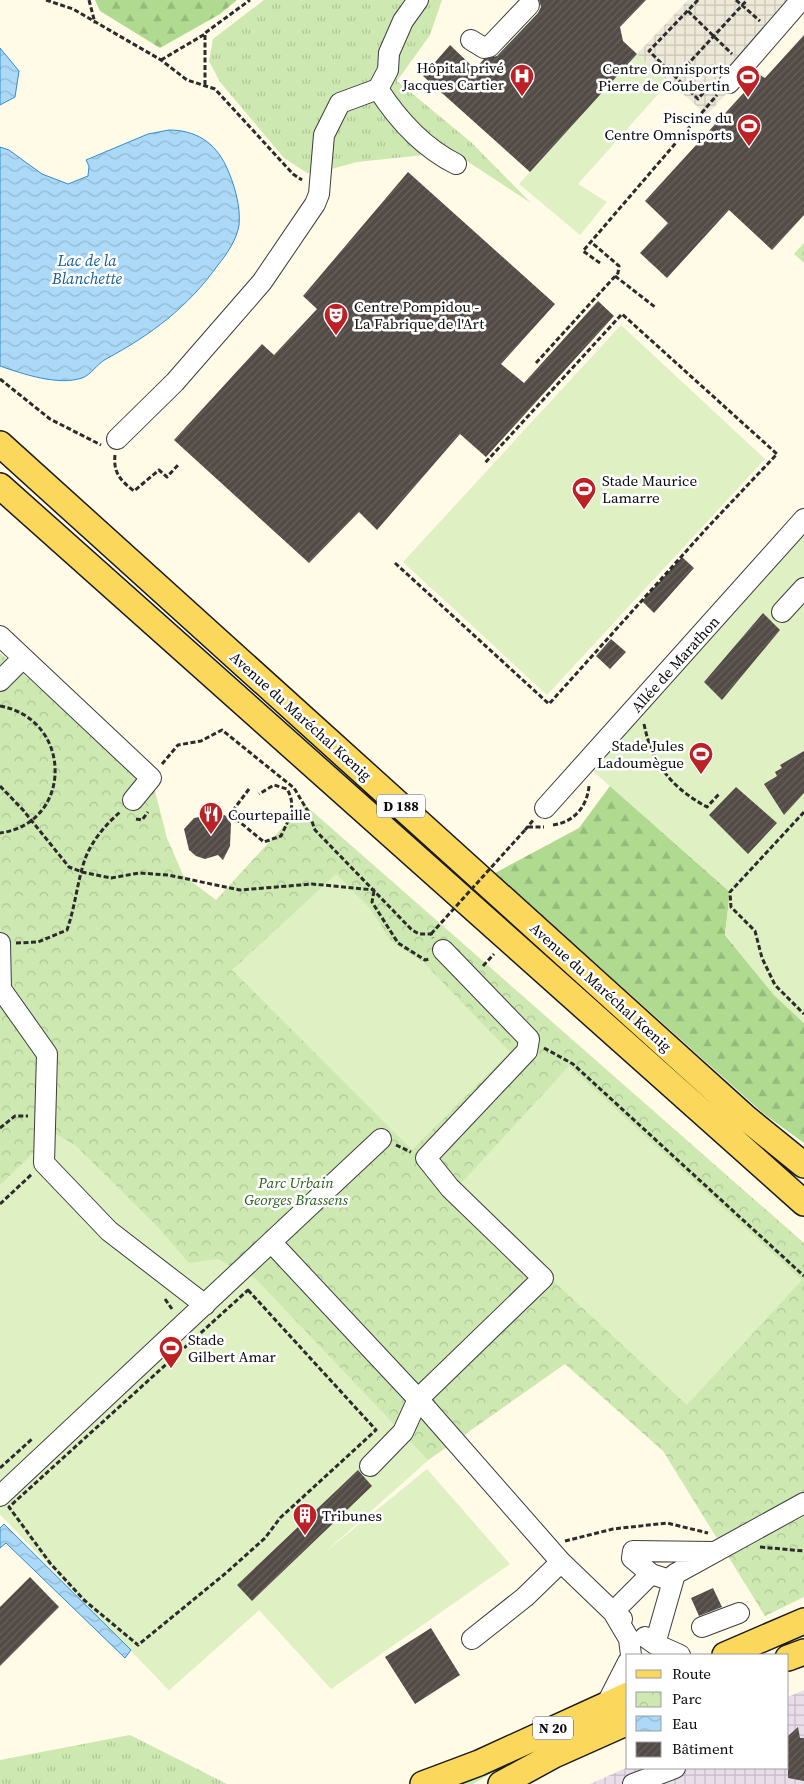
<svg xmlns="http://www.w3.org/2000/svg" width="804" height="1784" font-family="'Source Serif 4',serif">
<defs>
<pattern id="industrial-grid" width="8" height="8" patternUnits="userSpaceOnUse" patternTransform="scale(1.25)"><rect width="8" height="8" fill="#e9ddea"/><path d="M0 4h8M4 0v8" fill="none" stroke="#c6bcc7"/></pattern>
<pattern id="grass-tufts" width="24" height="20" patternUnits="userSpaceOnUse" patternTransform="scale(1.25)"><rect width="24" height="20" fill="#cde9b1"/><path d="M3 7l-1-3M5 7V3M7 7l1-3M15 17l-1-3M17 17v-4M19 17l1-3" fill="none" stroke="#afc697"/></pattern>
<pattern id="forest-firs" width="22" height="20" patternUnits="userSpaceOnUse" patternTransform="scale(1.25)"><rect width="22" height="20" fill="#b0da90"/><path d="M5 1l3.5 6h-7zM16 11l3.5 6h-7z" fill="#96ba7b"/></pattern>
<pattern id="park-crowns" width="20" height="18" patternUnits="userSpaceOnUse" patternTransform="scale(1.25)"><rect width="20" height="18" fill="#cde9b1"/><path d="M2 6a3 3 0 1 1 6 0M12 15a3 3 0 1 1 6 0" fill="none" stroke="#afc697"/></pattern>
<pattern id="plaza-grid" width="8" height="8" patternUnits="userSpaceOnUse" patternTransform="scale(1.25)"><rect width="8" height="8" fill="#ede8d8"/><path d="M0 4h8M4 0v8" fill="none" stroke="#cac6b8"/></pattern>
<pattern id="water-waves" width="16" height="10" patternUnits="userSpaceOnUse" patternTransform="scale(1.25)"><rect width="16" height="10" fill="#abd9f7"/><path d="M0 5q4-4 8 0t8 0" fill="none" stroke="#92b9d2"/></pattern>
<pattern id="building-hatch" width="6" height="6" patternUnits="userSpaceOnUse" patternTransform="scale(1.25)"><rect width="6" height="6" fill="#534b46"/><path d="M-1 1l2-2M0 6l6-6M5 7l2-2" fill="none" stroke="#67605c"/></pattern>
</defs>
<rect width="100%" height="100%" fill="#fffbe7"/>
<path fill="url(#industrial-grid)" d="M804,1690V1784H590L628,1767L788,1768V1697Z"/>
<path fill="url(#grass-tufts)" d="M264,0H442L430,35L397,81L472,143L531,203L453,152L357,162L317,173H307L284,158L220,82L209,61L213,39Z
M130,1735L227,1784H0V1760Z
M502,1767L473,1784H456Z"/>
<path fill="url(#forest-firs)" d="M95,0H237L220,14L160,48L100,11Z
M610,786L730,892L725,935L774,995L804,1023V1143L764,1114L495,873L579,828Z"/>
<path fill="url(#park-crowns)" d="M804,243V263L794,254Z
M0,653L155,791L167,838L183,875L216,900L304,804L804,1243V1597L765,1616L663,1451L565,1364L427,1461L169,1690L0,1514Z"/>
<path fill="#dff0c3" d="M637,54L669,82L578,184L607,202L580,235L519,184Z
M621,325L765,459L547,695L403,562Z
M804,520V1023L774,995L725,934L730,892L586,765Z
M336,874L369,907L392,942L423,962L510,1052L412,1150L232,970Z
M569,1066L802,1280L687,1405L455,1190Z
M54,1133L75,1145L156,1225L189,1263L218,1259L256,1279L428,1460L324,1553L427,1469L510,1564L331,1689L259,1610L169,1690L0,1514V1185Z"/>
<path fill="url(#plaza-grid)" d="M688,0H804V7L707,115L637,54Z"/>
<path fill="url(#water-waves)" stroke="#318dcf" d="M0,48L19,71L15,97L0,105Z
M169,130C195,130 215,142 226,166C234,183 241,206 239,225C237,239 227,254 218,265C188,307 151,335 106,359C97,364 91,375 82,378C58,386 23,374 0,366V147L9,150L42,174L68,184L88,176L89,166L86,160L148,134Z
M4,1524L131,1650L125,1658L6,1543L0,1548V1528Z"/>
<path fill="url(#building-hatch)" d="M539,0H646L620,27L623,41L637,54L530,172L423,76L450,45L475,69L484,59L497,56L538,13L541,7Z
M804,35V215L772,250L729,210L667,278L640,253L668,223L645,201L760,75L765,78Z
M408,172L555,304L501,364L524,383L598,301L614,316L486,457L460,434L377,530L359,512L309,563L174,440L262,344L274,355L317,309L303,296Z
M682,557L694,568L654,613L642,601Z
M763,613L780,630L722,700L704,682Z
M611,639L626,652L610,669L596,656Z
M804,751V793L784,815L764,784L777,776L775,772L782,768L780,765Z
M736,787L777,823L748,854L709,815Z
M220,813L228,817L231,824L230,846L223,860L218,855L205,859L196,856L189,850L184,829L194,818Z
M358,1470L372,1486L252,1601L237,1585Z
M30,1577L59,1607L0,1666V1607Z
M713,1588L722,1607L699,1616L691,1598Z
M431,1628L460,1675L415,1704L385,1657Z
M798,1727L800,1738H804V1781L788,1778V1736Z"/>
<g fill="none" stroke-linecap="round" stroke-linejoin="round">
<defs>
<path id="minor" d="M471,40L484,48L489,47L529,5
M729,83L801,0
M378,89C398,120 422,147 456,164
M117,439L175,382L262,282L315,204L319,194L324,135L340,103L378,89L388,70L389,53L403,21L418,0
M782,612L804,588
M0,636L151,778L133,800
M0,681L23,658
M545,808L804,519
M0,943L1,989L47,1054L44,1163L109,1231L205,1305
M272,1243L418,1399L561,1562L613,1612L629,1639L631,1655
M370,1466L403,1432L418,1399L543,1278L450,1188L426,1158L527,1051L529,1039L443,950
M0,1496L381,1139
M673,1581L651,1574L632,1558L633,1551L714,1552
M622,1619L613,1612L651,1574
M702,1627L739,1613
M645,1637L655,1644L680,1655
M472,1639L525,1597L561,1562
M655,1644L675,1574L804,1503
M607,1703L628,1662
M633,1784L675,1768"/>
<path id="major" d="M0,444L746,1118L804,1165
M0,486L804,1203
M725,1655L804,1621
M788,1658L804,1652
M423,1784L479,1763L628,1695
M501,1784L554,1755L628,1722"/>
</defs>
<use href="#minor" stroke="#3d3d3d" stroke-width="22"/>
<use href="#major" stroke="#1b1b1b" stroke-width="28"/>
<path stroke="#2c2c2c" stroke-width="3" stroke-dasharray="5 2.5" stroke-linecap="butt" d="M46,0L73,9L161,60L187,80L215,89L293,174L302,180
M89,0L95,23
M698,0L649,51L698,99L712,83
M736,0L760,21
M688,11L732,54
M161,60L205,34
M676,77L747,0
M205,85V33L250,0
M600,263L583,251L717,95
M615,276L655,307
M536,363L618,273L619,266L591,242
M0,379L50,419L101,445
M115,455C113,473 121,481 134,491L159,470L167,477L178,465
M395,563L549,704L707,528L777,454L622,314L484,464
M0,706C73,719 74,823 0,833
M644,724C652,764 672,788 707,807L719,794
M162,764L178,745L201,741L222,730L294,788L309,813L315,830L412,930L419,934H431L433,938
M0,786L23,810L69,867L82,872L111,878L139,873L168,875L240,890L312,884L375,890
M804,812L730,892L731,907L755,931L762,958L775,985L804,1014
M230,814L264,842L281,836C289,819 297,806 287,789L274,785L259,794
M228,817L249,789
M136,819L142,820L148,812
M553,825C574,822 587,807 589,786
M528,827H544
M525,830L534,819
M374,891L372,902L398,943L425,960L430,959
M16,943L38,942L67,930C75,907 77,884 84,862C90,843 105,825 120,812
M483,966L494,954
M544,1048L573,1064L804,1276
M0,1128L15,1116H28
M396,1145L411,1152
M0,1204L32,1174
M248,1290L376,1430L280,1518L265,1538L226,1573L138,1645L84,1600L50,1563L9,1507Z
M165,1299L172,1309
M0,1468L32,1439
M565,1541L613,1529L667,1523L708,1533
M760,1547L804,1551"/>
<use href="#minor" stroke="#fff" stroke-width="20"/>
<use href="#major" stroke="#fbd85b" stroke-width="25"/>
<path stroke="#2c2c2c" stroke-width="3" stroke-dasharray="5 2.5" stroke-linecap="butt" d="M431,934L525,830"/>
</g>
<defs>
<symbol id="hospital-pin" viewBox="-11 -11 22 30"><path d="M0 17L-7.5 6A9.5 9.5 0 1 1 7.5 6Z" fill="#bb2125" stroke="#fff"/><path d="M-5-5h3v3.5h4V-5h3V5h-3V1.5h-4V5h-3Z" fill="#fff"/></symbol>
<symbol id="stadium-pin" viewBox="-11 -11 22 30"><path d="M0 17L-7.5 6A9.5 9.5 0 1 1 7.5 6Z" fill="#bb2125" stroke="#fff"/><path d="M0-5a6.5 5 0 1 0 0 10a6.5 5 0 1 0 0-10ZM-3.5-1.8h7v3.6h-7Z" fill="#fff"/></symbol>
<symbol id="theatre-pin" viewBox="-11 -11 22 30"><path d="M0 17L-7.5 6A9.5 9.5 0 1 1 7.5 6Z" fill="#bb2125" stroke="#fff"/><path d="M-5-5.5Q0-4 5-5.5V0Q5 5 0 6Q-5 5-5 0ZM-3.3-2.5H-1v1.5H-3.3ZM1-2.5H3.3v1.5H1ZM-2.8 1Q0 5.5 2.8 1Z" fill="#fff"/></symbol>
<symbol id="restaurant-pin" viewBox="-11 -11 22 30"><path d="M0 17L-7.5 6A9.5 9.5 0 1 1 7.5 6Z" fill="#bb2125" stroke="#fff"/><path d="M-5-6h1v4h1v-4h1v4h1v-4h1v5L-1.5 .5V6h-2V.5L-5-1ZM5-6V6H3V1.5H1.5Q1.5-4 5-6Z" fill="#fff"/></symbol>
<symbol id="building-pin" viewBox="-11 -11 22 30"><path d="M0 17L-7.5 6A9.5 9.5 0 1 1 7.5 6Z" fill="#bb2125" stroke="#fff"/><path d="M-4-6H4V6H1V3H-1V6H-4ZM-2.5-4.3h1.7v1.8h-1.7ZM.8-4.3h1.7v1.8H.8ZM-2.5-1h1.7V.8h-1.7ZM.8-1h1.7V.8H.8Z" fill="#fff"/></symbol>
</defs>
<g fill-rule="evenodd">
<use href="#hospital-pin" x="508" y="62" width="28" height="38"/>
<use href="#stadium-pin" x="734" y="63" width="28" height="38"/>
<use href="#stadium-pin" x="735" y="112" width="28" height="38"/>
<use href="#theatre-pin" x="322" y="301" width="28" height="38"/>
<use href="#stadium-pin" x="570" y="475" width="28" height="38"/>
<use href="#stadium-pin" x="687" y="740" width="28" height="38"/>
<use href="#restaurant-pin" x="197" y="800" width="28" height="38"/>
<use href="#stadium-pin" x="157" y="1334" width="28" height="38"/>
<use href="#building-pin" x="291" y="1501" width="28" height="38"/>
</g>
<g text-anchor="middle" dominant-baseline="central" stroke-width="5" stroke-linejoin="round" paint-order="stroke">
<g fill="#fff" stroke="#545454" stroke-width="1">
<rect x="377" y="794.5" width="48" height="23" rx="4"/>
<rect x="533" y="1716.5" width="40" height="23" rx="4"/>
</g>
<g font-size="14" font-weight="bold" fill="#0a0a0a">
<text x="401" y="806">D 188</text>
<text x="553" y="1728">N 20</text>
</g>
<g font-size="15" fill="#0a0a0a" stroke="#fff" text-anchor="start">
<text x="504" y="67" text-anchor="end">Hôpital privé<tspan x="504" dy="17">Jacques Cartier</tspan></text>
<text x="730" y="68" text-anchor="end">Centre Omnisports<tspan x="730" dy="17">Pierre de Coubertin</tspan></text>
<text x="732" y="117" text-anchor="end">Piscine du<tspan x="732" dy="17">Centre Omnisports</tspan></text>
<text x="354" y="306">Centre Pompidou -<tspan x="354" dy="17">La Fabrique de l'Art</tspan></text>
<text x="602" y="480">Stade Maurice<tspan x="602" dy="17">Lamarre</tspan></text>
<text x="684" y="745" text-anchor="end">Stade Jules<tspan x="684" dy="17">Ladoumègue</tspan></text>
<text x="228" y="814">Courtepaille</text>
<text x="188" y="1339">Stade<tspan x="188" dy="17">Gilbert Amar</tspan></text>
<text x="322" y="1515">Tribunes</text>
</g>
<g font-size="15" fill="#0a0a0a" stroke="#fff">
<text transform="translate(675 664) rotate(-48)">Allée de Marathon</text>
<text transform="translate(301 716) rotate(42)">Avenue du Maréchal Kœnig</text>
<text transform="translate(601 987) rotate(42)">Avenue du Maréchal Kœnig</text>
</g>
<g font-size="15" font-style="italic" fill="#28611b" stroke="#fff">
<text x="296" y="1182">Parc Urbain<tspan x="296" dy="17">Georges Brassens</tspan></text>
</g>
<g font-size="16" font-style="italic" fill="#135d9c" stroke="#fff">
<text x="87" y="260">Lac de la<tspan x="87" dy="18">Blanchette</tspan></text>
</g>
</g>
<rect x="626" y="1654" width="162" height="115" fill="#ffffff" stroke="#9d9d9d"/>
<rect x="636" y="1670" width="25" height="8" fill="#fbd85b" stroke="#9d9d9d"/>
<text x="672" y="1679" font-size="15" fill="#0a0a0a">Route</text>
<rect x="636" y="1692" width="25" height="15" fill="url(#park-crowns)" stroke="#9d9d9d"/>
<text x="672" y="1704" font-size="15" fill="#0a0a0a">Parc</text>
<rect x="636" y="1716" width="25" height="15" fill="url(#water-waves)" stroke="#9d9d9d"/>
<text x="672" y="1729" font-size="15" fill="#0a0a0a">Eau</text>
<rect x="636" y="1742" width="25" height="15" fill="url(#building-hatch)" stroke="#9d9d9d"/>
<text x="672" y="1754" font-size="15" fill="#0a0a0a">Bâtiment</text>
</svg>
